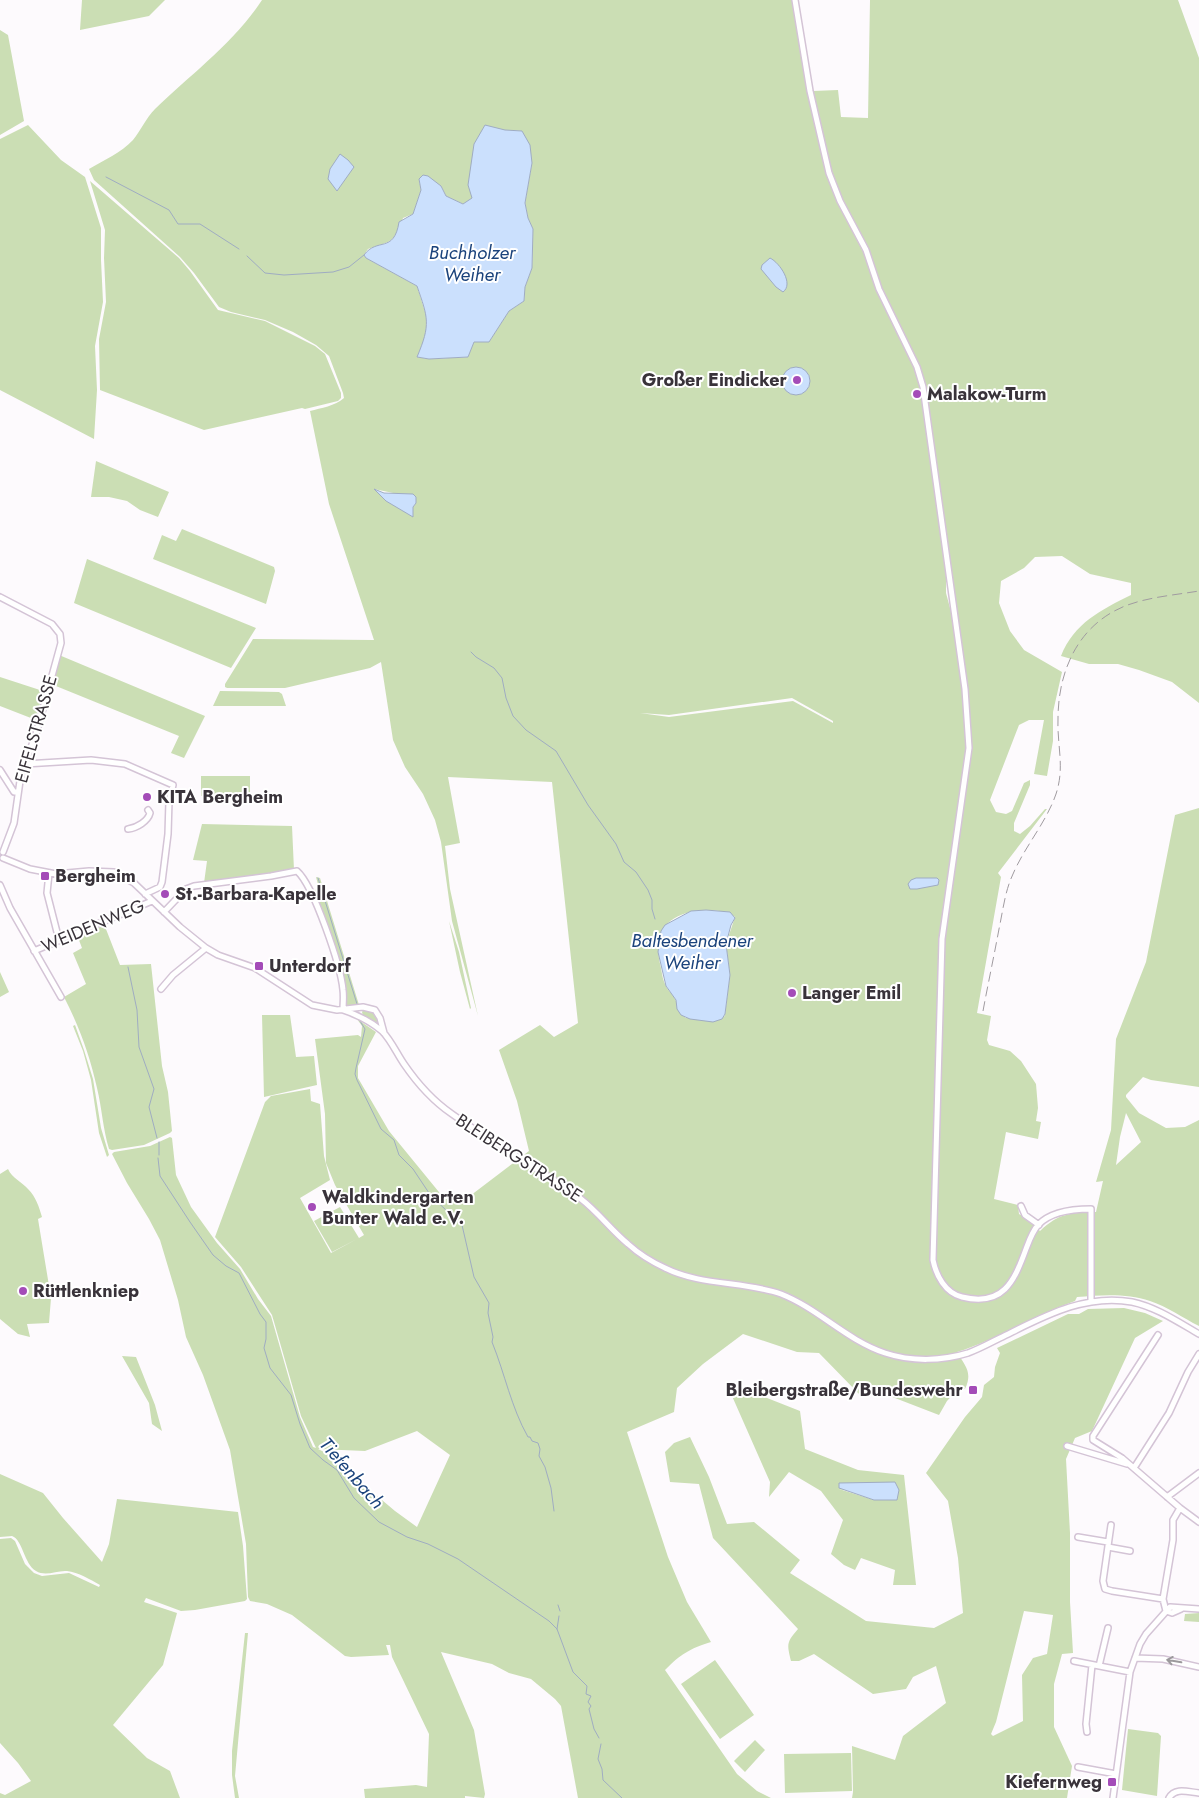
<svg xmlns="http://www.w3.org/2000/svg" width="1199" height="1798" font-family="Jost,sans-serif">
<rect width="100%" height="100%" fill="#fdfafd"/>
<path fill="#cbdeb4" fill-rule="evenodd" d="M82,0H165L149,16L80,30Z
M262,0H793L808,92L839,203L862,250L866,245C858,230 850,215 843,200C828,166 819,128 813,91L838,90L841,117L868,118L870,0H1178L1199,58V703L1172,682L1139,670L1118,664H1089L1061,656C1074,623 1101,610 1131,595V583L1090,574L1062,556L1035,557L1024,568L1001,581L999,603L1010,631L1024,650L1062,672L1053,712V741L1047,776L1034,774L1044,720H1029L1019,725L990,800L996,812L1006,814L1012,811L1024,783L1030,780V785L1014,823V831L1020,834L1030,826L1045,809H1047L998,873L1001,877L977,1013L991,1016L987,1040L989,1045L1010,1051L1021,1061L1036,1084L1038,1108L1036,1121L1041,1122L1038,1139L1006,1132L994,1199L1018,1205L1019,1214L1029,1220L1040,1231C1059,1213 1070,1213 1096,1212L1103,1181L1096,1182L1111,1130L1116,1039L1146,962L1175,815L1199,808V1087L1151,1080L1143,1077L1126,1095V1097L1139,1113L1166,1128L1185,1127L1199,1120V1326C1183,1318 1168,1307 1150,1301C1127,1293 1101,1295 1077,1297L1075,1301C1034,1315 998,1339 957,1352C965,1366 973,1372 965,1389L960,1387L947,1401L939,1415L869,1388L860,1395L819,1353L797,1352L743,1334L703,1364L677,1388L674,1412L627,1432L668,1557L687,1602L711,1642C689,1649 681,1654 665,1670L737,1774L757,1791L771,1798H578L561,1706L555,1699L531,1679L509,1673L492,1664L441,1652L474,1730L485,1794L484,1798L465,1796V1798H365L364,1789L416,1785L427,1787L429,1734L392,1657L390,1645H386L389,1655L351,1657L345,1656L292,1615L267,1604L250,1601L248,1597L246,1544L230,1450L203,1375L186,1337L178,1300L160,1240L149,1219L127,1183L112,1154L114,1152L150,1146L170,1137L172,1138L176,1175L191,1207L217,1243L240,1269L258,1299L271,1316L300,1417L313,1447L316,1448L301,1416L272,1315L241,1267L215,1237L265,1102L271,1096L310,1089L311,1101L320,1104L324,1156L330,1180L300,1198L331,1253L357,1239L332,1252L314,1221L340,1207L359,1238L364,1235L335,1185L326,1163L325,1114L315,1039L358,1035L361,1037L362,1026L357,1019L376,1032L358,1066V1078L389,1131L443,1197L462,1202L529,1151L517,1101L499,1050L540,1025L554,1037L578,1023L552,782L448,777L460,843L445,846L450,889L478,1016L452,921L441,842L435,820L423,794L405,767L393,740L381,662L370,668L285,688H227L225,687V684L253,639L374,640L329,504L310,411C321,408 335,406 344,398L343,393L329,356L316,345L293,332L265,320L231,312L219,307L194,273L180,257L94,180L89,169C104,160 121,153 133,140C141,130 146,118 155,109C191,74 234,43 262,0ZM505,130L522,131L532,163L525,203L528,218L533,229L532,268L525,287L524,301L509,311L489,342L474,341L468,357L429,359L417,357L426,336V315L417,286L366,258L364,255L368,249C392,241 394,243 403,218L413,214L421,190L419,179L441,186L446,196L463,204L473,198ZM796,367L810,384L806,391L785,373L788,370ZM374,489L398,494L416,503L413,507L386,501ZM946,578L959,632L957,634L946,593ZM792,698L833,721V723L793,701L669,717L640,713L669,715ZM916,878H937L917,889ZM706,910C717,911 726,910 735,917L726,944L730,975L725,1014L724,1017L686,1018C678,1012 679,1007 675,999C673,994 668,991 666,986C663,981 662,974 661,968C651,930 669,912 706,910ZM1126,1113L1141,1142L1116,1165L1120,1137ZM417,1431L450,1455L417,1527L395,1511L326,1453L318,1449L365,1451Z
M0,30L8,35L24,121L0,135Z
M28,125L61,160L85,177L101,228V260L103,302L95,346L97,390L94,439L0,390V139Z
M90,181L179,258L190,271L218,310L265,321L315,346L325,354L341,393V398L338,401L305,409L302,408L204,430L100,390L99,339L106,302L104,258L105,230Z
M96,461L169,492L158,517L140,510L127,501L109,497H91Z
M182,529L274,567L275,571L266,604L153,559L162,535L176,541Z
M87,559L256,628L231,668L74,603Z
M59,655L205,716L184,758L171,753L179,736L51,684Z
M0,677L43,691L36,720L0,706Z
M220,691L279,692L282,694L286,706H213Z
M201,776H250V797L201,796Z
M202,824L292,826L294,870L204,883L207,861L193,860Z
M316,877L320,878L359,1005L347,1008L346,1004L327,926L311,892L319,888Z
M449,921L459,952L471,1008L470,1009L460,972Z
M104,924L120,965L151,964L162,1066L168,1092L172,1131L170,1133L144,1145L112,1150L109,1149C103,1129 102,1109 97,1088C90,1056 79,1026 64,997L86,984L73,953L82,948L77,935Z
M0,972L9,992L0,997Z
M364,1009L373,1011L380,1020L378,1022L374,1023L363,1016L362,1012Z
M262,1015H290L296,1057L314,1056L317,1085L264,1097Z
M75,1025L84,1050L93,1079L101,1128L109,1155L107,1157L99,1133L91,1080L83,1051L73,1026Z
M8,1169C12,1178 22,1182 28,1189C36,1197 39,1207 42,1217L38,1219L51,1298L49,1323L27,1324L30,1337L18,1334L0,1319V1174Z
M1124,1308L1145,1313L1163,1321L1135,1338L1092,1431L1075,1438L1066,1459L1070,1533V1602L1073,1653L1062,1654L1054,1684V1727L1072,1766L1067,1798H852L853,1792L852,1746L895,1760L903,1736L946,1703L936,1666L913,1677L906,1689L873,1694L814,1654L799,1661H791C787,1644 786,1643 798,1629L713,1538L699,1484L670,1482L665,1452L674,1443L690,1437L709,1477L727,1524L754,1522L800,1560L790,1573L866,1621L934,1628L963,1613L958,1558L948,1501L926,1473L965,1417L982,1397L984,1385L994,1377L995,1367L1000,1353L997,1348L1068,1314H1079L1088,1309ZM1024,1611L1053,1615L1047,1654L1033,1658L1022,1675L1023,1721L993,1736L991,1734L996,1722Z
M122,1356L136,1357L155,1405L162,1431L152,1424L149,1403Z
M749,1391L800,1411L805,1449L858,1470L904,1475L916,1585H893L895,1570L861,1558L855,1570L844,1565L831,1554L843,1520L821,1491L789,1472L769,1497L770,1482L732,1396ZM839,1489L897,1499L874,1500Z
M0,1474L43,1493L63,1518L102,1562L109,1544L117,1499L238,1512L243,1546L247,1599L245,1601L195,1610L181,1611L146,1598L144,1602L177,1613L163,1665L113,1725L147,1758L170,1771L180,1798H0V1793L5,1795L31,1781L18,1763L0,1743V1539L11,1538L15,1541L25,1564L34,1573L42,1576L69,1573L99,1587L100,1585C91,1580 78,1572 67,1571C57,1570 46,1577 36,1571C24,1564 23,1540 12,1536C9,1536 4,1537 0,1537Z
M1199,1613V1622L1184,1621L1185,1614Z
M245,1633H248L235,1776L239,1798H235L232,1775V1751Z
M715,1660L754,1715L720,1739L681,1684Z
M1128,1729L1158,1733L1161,1736L1157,1796L1122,1790Z
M755,1740L765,1750L745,1772L734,1761Z
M851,1753L852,1791L785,1793L784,1754Z"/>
<path fill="#cbe0fd" stroke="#9facc2" d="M485,125L505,130L522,131L530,145L532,163L525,203L528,218L533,229L532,268L525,287L524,301L509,311L489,342H474L468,357L429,359L417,357C431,324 428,318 417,286L366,258L364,255C377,237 394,254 399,222L413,214L421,190L419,179L423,175L428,176L441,186L446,196L463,204L472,198L468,185L474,144Z
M340,154L348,160L354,167L337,191L328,179L330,169Z
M770,258C780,263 794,284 783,292L776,287L761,269L762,265Z
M782 381a14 14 0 1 1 28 0a14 14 0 1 1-28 0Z
M374,489L384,493L413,494L416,497V503L413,507V517L386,501Z
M916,878H937L939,880L938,885L917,889H910L908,884L911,880Z
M706,910L730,912L735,918L731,925L726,944L730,975L725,1014L722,1019L713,1022L690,1019L681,1015L677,1009L676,1000L666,986L658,952L661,931L665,925L691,911Z
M895,1482L899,1490L897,1500H874L839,1488V1483Z"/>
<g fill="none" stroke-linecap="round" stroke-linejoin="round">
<path stroke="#9facc2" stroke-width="1" d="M106,177L169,210L178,224H200L239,249
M247,256L265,273L284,275L333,272L349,267L364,255
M471,652L476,657L494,668L502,678L506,698L513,716L526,730L556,751L588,805L616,844L624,862L636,872L648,890L652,900V909L655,919
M318,878L357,1004
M128,967L137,1010L139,1047L154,1089L149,1107L157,1138
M360,1021L365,1029L356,1068L355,1074L357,1080L381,1129L394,1140L399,1155L413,1169L431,1196L462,1225L474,1277L489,1303L488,1313L493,1337L492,1342C505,1374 511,1407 528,1437H530L532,1441L538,1443L540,1449L539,1456L545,1467L551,1488L554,1511
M159,1155V1142
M158,1158L160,1176L190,1222L213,1255L226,1266L239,1273L260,1314L266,1322V1339L264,1348L270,1368L291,1395L300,1424L310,1448L323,1460L337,1470L354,1498L379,1522L407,1537L428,1544L458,1559L549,1621L557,1629L573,1672L587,1686L586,1694L591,1696L588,1702L591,1706L589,1709L594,1729L599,1738
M558,1605L560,1611
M557,1629L559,1616
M601,1744L598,1759L602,1769L603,1780L622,1798"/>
<defs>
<path id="minor" d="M795,0L810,91L829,173L840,201L866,250L879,289L917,367L923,387L965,689L969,748L942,939L933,1260C936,1275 945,1293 962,1297C1003,1307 1014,1282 1026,1249C1029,1241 1032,1232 1038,1225C1051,1211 1074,1209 1091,1209V1302
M0,597L52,624L60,634L61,643L36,734L21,774L14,823L3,852
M25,764L91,760L125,764L173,785L169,801L168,834L162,882L160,887L145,894
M0,770L14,792H18
M128,829C137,828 148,821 150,813L148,810
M3,858L30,869L56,874L89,871L114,872L134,883L180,927L206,948L218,955L255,968L312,1005L337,1010L363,1007L375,1010L380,1018L384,1033
M49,873L47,893L59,940
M0,885L10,908L61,997
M164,912L186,889L194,886L271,876L297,871C314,886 341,967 343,990C344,997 343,1003 343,1010
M34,951L152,901
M161,989L173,975L206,948
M343,1010C358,1015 370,1021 382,1031C391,1040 397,1054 404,1064C417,1083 433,1101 452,1114C494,1144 540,1168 581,1199C598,1212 611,1230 628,1244C639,1254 652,1262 665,1268C701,1286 744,1281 781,1294C819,1309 846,1340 885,1353C912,1362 942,1361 968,1353C979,1349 990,1343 1000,1338C1041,1318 1084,1293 1132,1302C1156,1307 1178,1322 1199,1334
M1021,1206L1025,1215L1039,1225
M1158,1335L1093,1436V1440L1122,1458L1180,1508L1199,1522
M1067,1446L1127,1464
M1134,1468L1169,1413L1188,1372L1199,1354
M1167,1497L1199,1473
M1111,1525L1103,1581L1105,1589L1112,1591L1163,1599L1166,1611
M1078,1537L1108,1542
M1108,1547L1130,1551
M1163,1599L1173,1540V1520L1180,1508
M1166,1611L1172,1613L1181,1609
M1135,1658L1163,1659L1199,1667
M1074,1661L1130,1672
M1099,1666L1108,1628
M1087,1732L1086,1724L1092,1665
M1078,1767L1116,1774
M1113,1798L1130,1672L1140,1644L1146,1634L1170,1607L1199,1609
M1169,1798C1175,1787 1188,1792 1199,1793"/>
</defs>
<use href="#minor" stroke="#d4c4d6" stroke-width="8"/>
<use href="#minor" stroke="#fff" stroke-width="5"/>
<path stroke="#a09ba0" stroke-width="1" stroke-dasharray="10 5" stroke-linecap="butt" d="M983,1011C988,984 994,956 999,929C1003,910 1005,891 1013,874C1025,846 1046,823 1056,794C1065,767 1057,746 1058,719C1058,671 1078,625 1125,606C1148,597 1175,595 1199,591"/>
</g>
<defs><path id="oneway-shaft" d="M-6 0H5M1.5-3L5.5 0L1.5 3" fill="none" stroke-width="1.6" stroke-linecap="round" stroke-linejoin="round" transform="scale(1.25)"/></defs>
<use stroke="#9c999c" href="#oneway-shaft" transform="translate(1174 1661) rotate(-170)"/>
<g fill="#a44cb8" stroke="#fff" stroke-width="2">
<circle cx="797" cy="380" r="5"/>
<circle cx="917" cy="394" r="5"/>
<circle cx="147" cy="797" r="5"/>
<rect x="40" y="871" width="10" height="10" rx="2.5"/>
<circle cx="165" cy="894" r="5"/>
<rect x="254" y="961" width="10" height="10" rx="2.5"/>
<circle cx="792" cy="993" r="5"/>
<circle cx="312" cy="1207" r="5"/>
<circle cx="23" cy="1291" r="5"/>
<rect x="968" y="1385" width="10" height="10" rx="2.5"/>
<rect x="1107" y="1777" width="10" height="10" rx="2.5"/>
</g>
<g text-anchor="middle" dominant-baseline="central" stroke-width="4" stroke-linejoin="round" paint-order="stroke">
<g font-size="18" font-weight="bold" fill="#39333a" stroke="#fff" text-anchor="start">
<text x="787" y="380" text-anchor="end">Großer Eindicker</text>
<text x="927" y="394">Malakow-Turm</text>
<text x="157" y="797">KITA Bergheim</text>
<text x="55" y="876">Bergheim</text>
<text x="175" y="894">St.-Barbara-Kapelle</text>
<text x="269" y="966">Unterdorf</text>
<text x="802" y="993">Langer Emil</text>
<text x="322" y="1197">Waldkindergarten<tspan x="322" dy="21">Bunter Wald e.V.</tspan></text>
<text x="33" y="1291">Rüttlenkniep</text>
<text x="963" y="1390" text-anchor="end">Bleibergstraße/Bundeswehr</text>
<text x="1102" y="1782" text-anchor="end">Kiefernweg</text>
</g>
<g font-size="18" fill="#39333a" stroke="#fff">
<text transform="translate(36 729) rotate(-74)">EIFELSTRASSE</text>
<text transform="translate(93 926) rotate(-23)">WEIDENWEG</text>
<text transform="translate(519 1158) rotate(33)">BLEIBERGSTRASSE</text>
</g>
<g font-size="19" font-style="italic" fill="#1b437c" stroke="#fff">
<text x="472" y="252">Buchholzer<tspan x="472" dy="22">Weiher</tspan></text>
<text x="692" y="940">Baltesbendener<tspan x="692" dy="22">Weiher</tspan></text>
<text transform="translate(352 1473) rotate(49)">Tiefenbach</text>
</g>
</g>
</svg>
